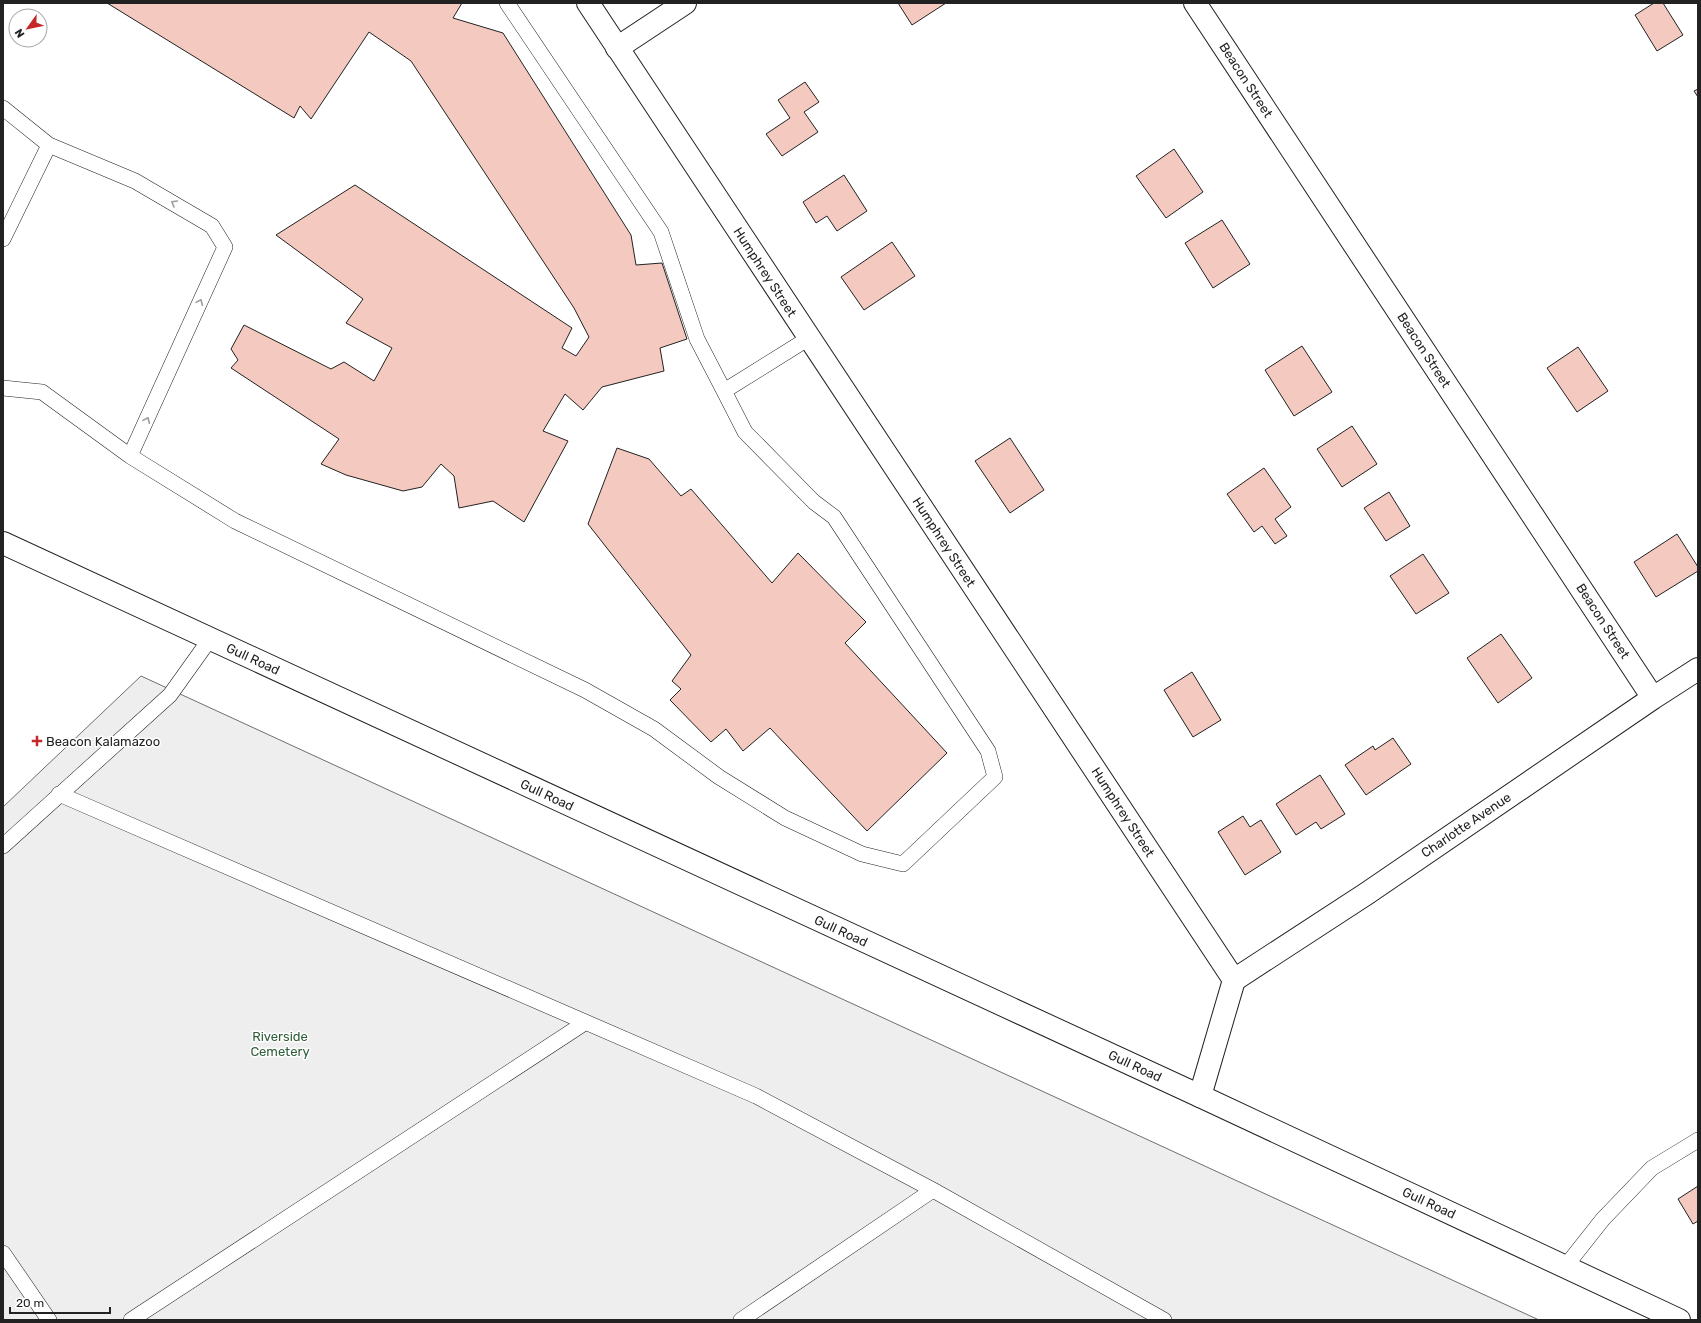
<svg xmlns="http://www.w3.org/2000/svg" width="1701" height="1323" font-family="Rubik,sans-serif">
<rect width="100%" height="100%" fill="#fff"/>
<path fill="#eee" stroke="#6f6f6f" d="M141,676L1539,1320H3V807Z"/>
<path fill="#f3c9c0" stroke="#222" d="M107,3H462L453,18L503,33L631,235L636,265L662,263L687,339L660,348L664,371L602,387L583,410L565,394L543,431L568,441L524,522L493,501L459,508L454,476L441,464L422,487L403,491L346,475L321,464L339,439L231,368L238,360L231,349L244,325L331,369L344,362L374,381L392,348L346,323L363,299L276,235L355,185L572,328L562,348L576,356L589,337L574,308L411,61L369,32L311,119L300,106L294,118Z
M898,3H946L912,25Z
M1654,3H1663L1683,35L1657,51L1635,15Z
M805,82L819,102L804,112L818,132L782,156L766,134L790,118L778,100Z
M1698,89V97L1694,91Z
M1174,149L1203,192L1166,218L1136,176Z
M844,175L867,211L837,231L827,216L816,223L803,202Z
M1222,220L1250,264L1213,288L1185,243Z
M892,242L915,276L864,310L841,277Z
M1302,346L1332,392L1294,416L1265,370Z
M1578,347L1608,391L1577,412L1547,368Z
M1352,426L1377,464L1342,487L1317,449Z
M1010,438L1044,490L1010,513L975,461Z
M617,448L649,459L681,496L691,489L772,583L798,553L866,622L845,643L947,753L867,831L770,728L743,751L726,729L711,742L670,700L681,689L672,681L691,655L588,524Z
M1264,468L1291,507L1275,519L1287,536L1275,544L1262,526L1254,532L1227,494Z
M1389,492L1410,526L1386,541L1364,508Z
M1677,534L1698,567V571L1656,597L1634,562Z
M1423,554L1449,593L1416,614L1390,576Z
M1501,634L1532,678L1498,703L1467,658Z
M1192,672L1221,720L1193,737L1164,690Z
M1393,738L1411,764L1366,795L1345,765L1373,746L1375,750Z
M1320,775L1345,814L1321,829L1316,822L1296,835L1276,804Z
M1243,816L1250,827L1261,820L1281,852L1245,875L1218,832Z
M1698,1186V1221L1693,1224L1678,1199Z"/>
<g fill="none" stroke-linecap="round" stroke-linejoin="round">
<defs>
<path id="lane" d="M507,3L661,232L697,339L724,391
M3,108L49,145L135,181L212,226L225,247L130,456
M3,239L49,145
M3,388L42,392L130,456L235,521L585,690L654,729L719,777L785,818L862,854L903,864L995,777L988,751L834,517L814,502L745,432L724,391L809,338
M59,794L756,1096L933,1190L1164,1320
M3,846L170,695L210,639
M3,1253L49,1320
M1565,1267L1603,1219L1652,1168L1698,1140
M131,1320L586,1022
M741,1320L933,1190"/>
<path id="street" d="M1195,3L1653,698
M617,48L685,3
M1234,980L1366,894L1653,698L1698,669"/>
<path id="secondary" d="M588,3L1234,980L1200,1096"/>
<path id="primary" d="M3,543L1200,1096L1679,1320"/>
</defs>
<use href="#lane" stroke="#222" stroke-width="16"/>
<use href="#street" stroke="#222" stroke-width="24"/>
<use href="#secondary" stroke="#222" stroke-width="24"/>
<use href="#primary" stroke="#222" stroke-width="24"/>
<use href="#lane" stroke="#fff" stroke-width="15"/>
<use href="#street" stroke="#fff" stroke-width="22"/>
<use href="#secondary" stroke="#fff" stroke-width="22"/>
<use href="#primary" stroke="#fff" stroke-width="22"/>
</g>
<defs><path id="oneway-chevron" d="M-2-3.5L2.5 0L-2 3.5" fill="none" stroke-width="1.6" stroke-linecap="round" stroke-linejoin="round"/></defs>
<g stroke="#9c9c9c">
<use href="#oneway-chevron" transform="translate(174 203) rotate(-150)"/>
<use href="#oneway-chevron" transform="translate(200 302) rotate(-66)"/>
<use href="#oneway-chevron" transform="translate(147 420) rotate(-66)"/>
</g>
<path fill="#c62828" stroke="#fff" stroke-width="1.5" d="M35 735h4v4h4v4h-4v4h-4v-4h-4v-4h4z"/>
<g text-anchor="middle" dominant-baseline="central" stroke-width="3" stroke-linejoin="round" paint-order="stroke">
<g font-size="13" fill="#222" stroke="#fff">
<text transform="translate(1246 80) rotate(57)">Beacon Street</text>
<text transform="translate(765 272) rotate(57)">Humphrey Street</text>
<text transform="translate(1424 350) rotate(57)">Beacon Street</text>
<text transform="translate(944 542) rotate(57)">Humphrey Street</text>
<text transform="translate(1603 621) rotate(57)">Beacon Street</text>
<text transform="translate(253 659) rotate(25)">Gull Road</text>
<text transform="translate(547 795) rotate(25)">Gull Road</text>
<text transform="translate(1123 812) rotate(57)">Humphrey Street</text>
<text transform="translate(1466 825) rotate(-34)">Charlotte Avenue</text>
<text transform="translate(841 931) rotate(25)">Gull Road</text>
<text transform="translate(1135 1066) rotate(25)">Gull Road</text>
<text transform="translate(1429 1203) rotate(25)">Gull Road</text>
</g>
<g font-size="13" fill="#222" stroke="#fff" text-anchor="start">
<text x="46" y="741">Beacon Kalamazoo</text>
</g>
<g font-size="13" fill="#2f5e38" stroke="#fff">
<text x="280" y="1036">Riverside<tspan x="280" dy="15">Cemetery</tspan></text>
</g>
</g>
<rect width="1701" height="1323" fill="none" stroke="#222222" stroke-width="8"/>
<g transform="translate(28 28) rotate(237)"><circle r="19" fill="#ffffff" stroke="#a7a7a7"/>
<path d="M0-3L7 15L0 10L-7 15Z" fill="#c62828"/>
<text y="-6" font-size="11" font-weight="bold" text-anchor="middle" fill="#222222">N</text>
</g>
<path d="M10 1307v6h100v-6" fill="none" stroke="#222222" stroke-width="2"/>
<text x="16" y="1307" font-size="12" fill="#222222" stroke="#ffffff" stroke-width="3" paint-order="stroke">20 m</text>
</svg>
